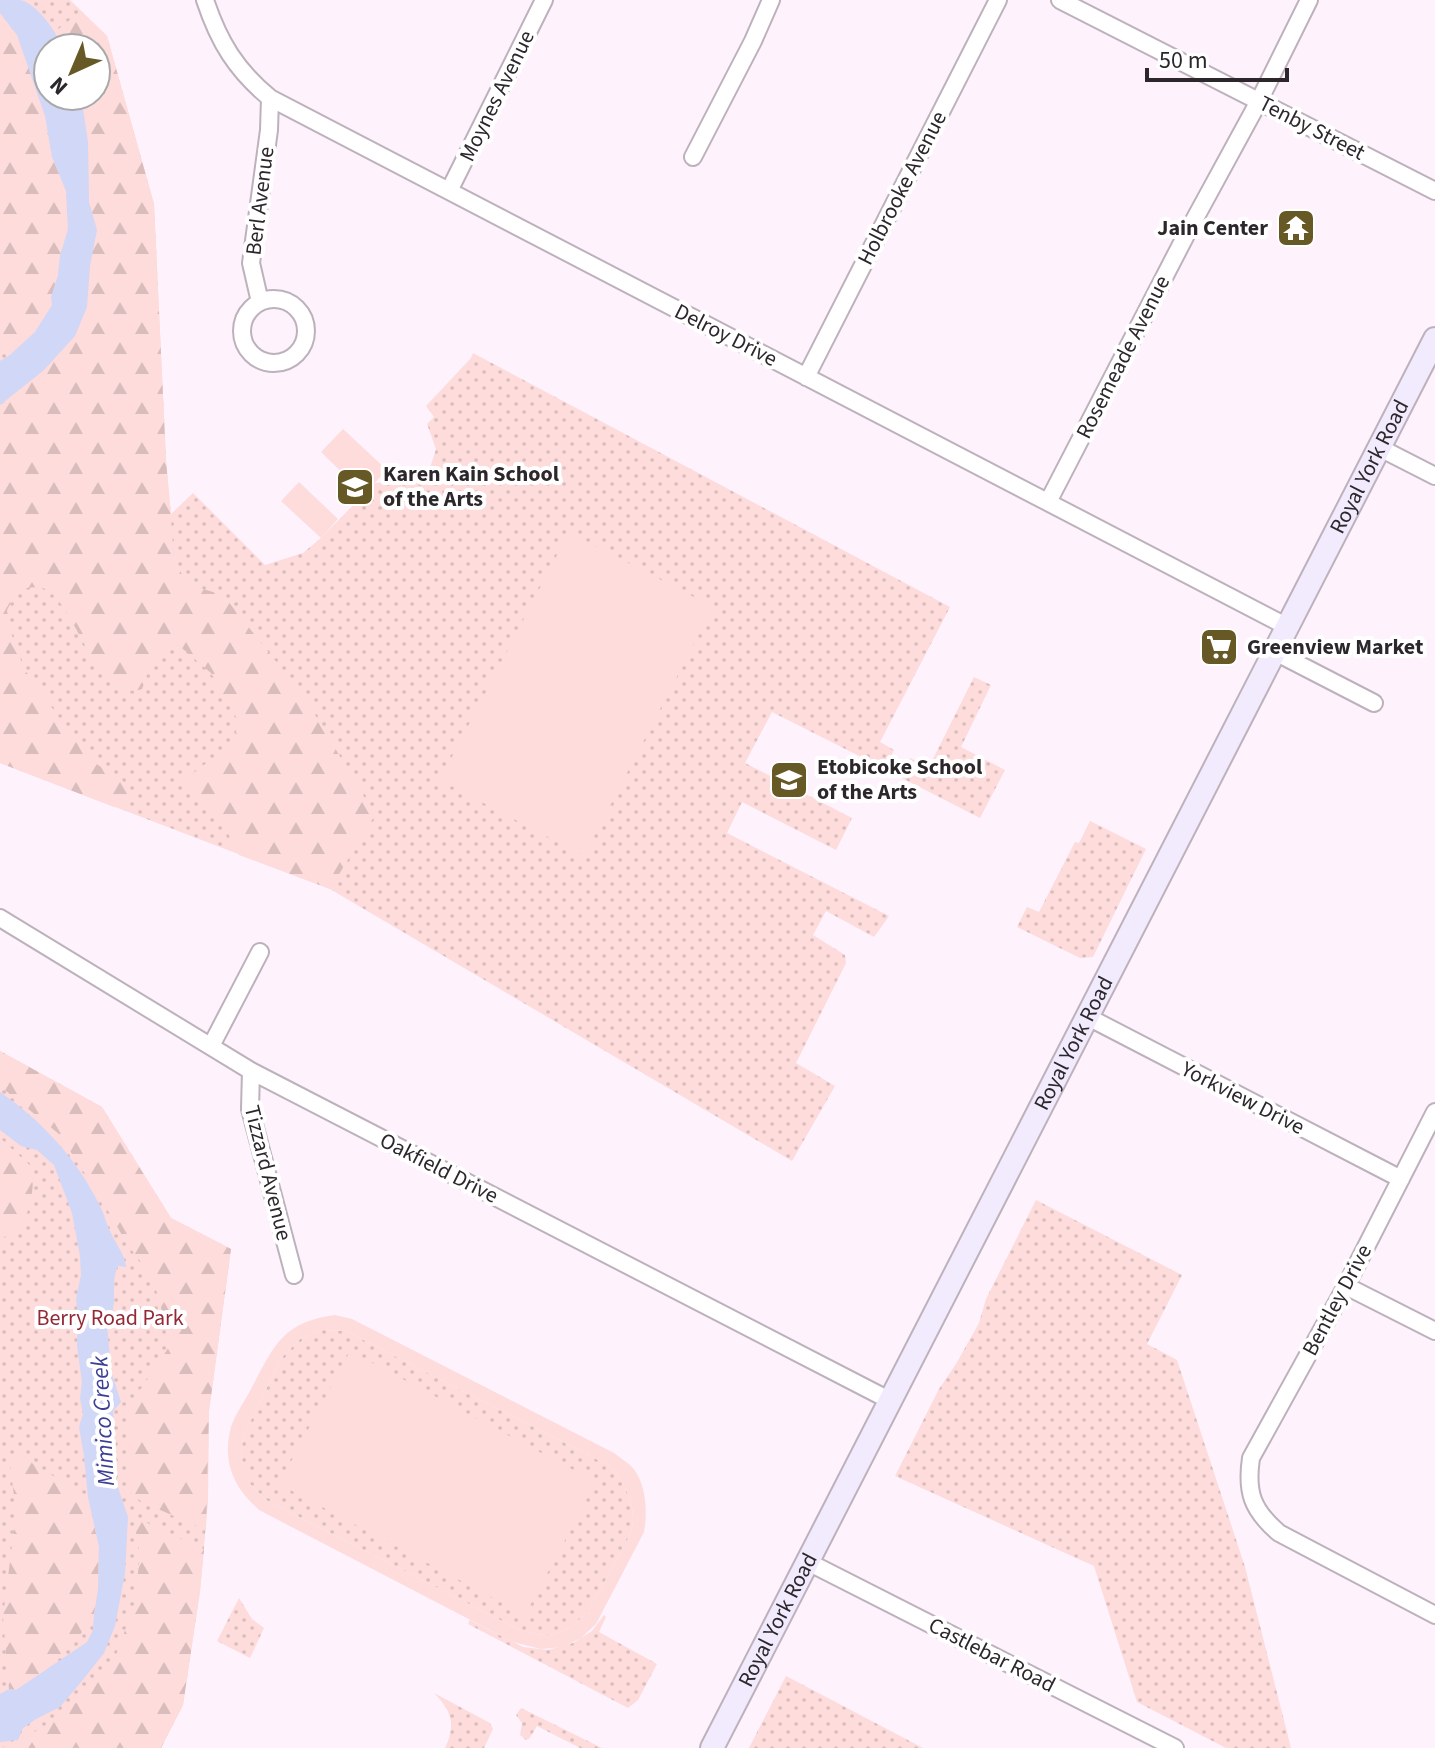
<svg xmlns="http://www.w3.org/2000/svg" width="1435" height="1748" font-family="'Source Sans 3',sans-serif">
<defs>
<pattern id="green-dots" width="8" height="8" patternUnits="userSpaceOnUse" patternTransform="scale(2)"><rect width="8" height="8" fill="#fddcdb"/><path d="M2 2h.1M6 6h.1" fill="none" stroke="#d9bdbc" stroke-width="1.8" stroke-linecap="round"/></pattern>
<pattern id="forest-firs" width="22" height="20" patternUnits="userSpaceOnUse" patternTransform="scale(2)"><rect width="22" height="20" fill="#fddcdb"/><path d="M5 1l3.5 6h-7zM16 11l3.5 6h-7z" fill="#d9bdbc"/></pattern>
</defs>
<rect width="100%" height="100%" fill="#fef2fd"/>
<path fill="url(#green-dots)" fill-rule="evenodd" d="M0,0H70L107,36L154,204L166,460L171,514L193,493L265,565L303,553L321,538L375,483L403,481L421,476L431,465L436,449L427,424L434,417L426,406L471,358L473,353L950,607L880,742L894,750L885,769L772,712L745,763L852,818L836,850L742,802L727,833L889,916L874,937L826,911L813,935L845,955L846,963L796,1063L835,1086L792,1161L330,889L0,763ZM48,48H96V96H48Z
M974,677L991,685L961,747L1005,770L980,818L900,777L910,758L929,767Z
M1090,821L1146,849L1093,957L1080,958L1017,927L1027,907L1039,912L1075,842L1079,843Z
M0,1051L102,1107L171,1218L231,1249L209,1411L208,1502L200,1591L183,1705L161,1748H0Z
M1036,1200L1182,1275L1147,1344L1177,1360L1245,1567L1291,1748H1226L1137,1702L1094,1566L895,1476L939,1389L956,1364L979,1323L986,1299Z
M322,1330L346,1331L608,1465C623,1480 633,1497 633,1519C633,1535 621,1551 614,1564C592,1605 575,1650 520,1630L266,1500L251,1485L246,1476L241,1456L243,1436L282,1357L300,1339Z
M239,1598L252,1619L264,1628L250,1658L217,1641Z
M604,1615L606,1617L599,1632L657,1664L638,1700L628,1708L468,1624L470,1620L523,1647L548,1650L573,1643L592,1631Z
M786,1676L923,1748H749Z
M434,1693L490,1723L493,1729L484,1748H445C456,1725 452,1711 434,1693Z
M521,1708L602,1748H580L537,1726L529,1739L526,1740L520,1735L522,1723L516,1715Z"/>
<path fill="url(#forest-firs)" d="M81,11L107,36L154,204L166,460L174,557L186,584L223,595L305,698L375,815L330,889L239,855L218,814L184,781L202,766L236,745V717L211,673L176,643L147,675L142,689C95,705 76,600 43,588C37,586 26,588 18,589L7,610L9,627L24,669L90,760L122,780L131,796L125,806L114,807L0,763V405L5,402L90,266L97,230L89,202L88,142L81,96H96V48H63L56,31Z
M0,13L17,35L38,91L45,116L52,157L66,191L68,229L60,256L58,275L52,296L53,305L36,332L10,355L0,352Z
M0,1051L102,1107L171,1218L231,1249L209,1411L206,1530L142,1502L127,1490L128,1408L169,1347L159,1297L147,1270L127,1244L102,1200L59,1134L0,1086Z
M0,1138L34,1169C31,1204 33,1219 0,1240Z
M9,1454L22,1457L88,1497L99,1547L98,1589L94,1615L74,1643L48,1668L16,1690L9,1689L3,1617L16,1513Z
M133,1516L204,1550L200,1591L183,1705L161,1748H1L40,1729L84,1697L116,1655L134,1606L140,1555Z"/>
<path fill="#fddcdb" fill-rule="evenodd" d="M343,429L387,470L364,494L321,452Z
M299,482L338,519L321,538L281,501Z
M569,532L713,607L584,856L440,780Z
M335,1315L352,1319L614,1453C619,1457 625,1461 630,1465C646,1480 648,1511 644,1532L596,1624L581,1638L563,1647L541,1649L513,1642L259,1510C233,1487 222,1462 231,1427C235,1414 245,1401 251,1389C274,1346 282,1322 335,1315ZM322,1330L346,1331L608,1465C623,1480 633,1497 633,1519C633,1535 621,1551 614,1564C592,1605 575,1650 520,1630L266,1500L251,1485L246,1475L241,1456L243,1436L282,1357L300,1339Z
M350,1351L596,1482L525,1615L279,1484Z"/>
<path fill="#d1d7f6" d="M0,0C6,0 14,0 20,0C38,4 56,32 63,48H48V96H81L88,142L89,202L97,230L90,266L87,307L75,336L43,371L0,405V361L10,355L35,332L52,305L51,297L58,275L60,256L68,229L66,191L52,157L45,116L17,35L0,13Z
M0,1092C41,1120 77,1159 99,1204C104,1213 106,1224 111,1233C116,1244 125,1255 126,1267L118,1266C109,1285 120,1304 107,1324L111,1371L121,1402L113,1411L117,1485L128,1517L125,1573L115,1626L104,1653L81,1682L60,1707L36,1719L23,1728L18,1740L0,1742V1694L9,1689L16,1690L87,1642L93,1630L94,1615L98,1589L99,1547L88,1497L84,1456L79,1427L83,1414L80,1398L82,1382L77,1346L78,1318L76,1299L81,1275L80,1256L72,1213L54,1165L37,1150L21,1146L0,1130Z"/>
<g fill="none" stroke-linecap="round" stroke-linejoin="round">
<defs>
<path id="minor" d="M205,0C219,42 236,70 270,98L1288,627
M1060,0L1435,191
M693,157L753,41L771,0
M449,191L544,0
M242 331a32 32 0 1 1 64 0a32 32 0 1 1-64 0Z
M260,302L251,263L269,130L270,98
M806,377L998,0
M1380,448L1435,476
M1048,502L1186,235L1259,101L1309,0
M1275,652L1374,703
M0,918L251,1071L889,1400
M1086,1016L1401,1179
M211,1046L260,952
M251,1071L250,1109L294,1275
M1435,1112L1346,1286L1251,1458C1246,1492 1252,1510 1279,1533L1435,1615
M1346,1286L1435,1331
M808,1562L1175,1748"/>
<g id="secondary">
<path id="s1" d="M712,1748L1435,339"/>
</g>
</defs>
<use href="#minor" stroke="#bdb2bc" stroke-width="20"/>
<use href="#secondary" stroke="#bdb2bc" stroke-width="26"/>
<use href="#minor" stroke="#fff" stroke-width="16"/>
<use href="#secondary" stroke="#f2eafd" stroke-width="22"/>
</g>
<defs>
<symbol id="temple-square" viewBox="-11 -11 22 22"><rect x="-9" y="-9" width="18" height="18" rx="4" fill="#665925" stroke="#fff"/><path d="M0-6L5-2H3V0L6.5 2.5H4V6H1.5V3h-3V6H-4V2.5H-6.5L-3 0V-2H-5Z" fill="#fff"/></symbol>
<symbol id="school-square" viewBox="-11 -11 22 22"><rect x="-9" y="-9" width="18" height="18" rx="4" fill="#665925" stroke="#fff"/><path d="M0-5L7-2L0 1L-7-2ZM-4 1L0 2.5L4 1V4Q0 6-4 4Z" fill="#fff"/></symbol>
<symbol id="supermarket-square" viewBox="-11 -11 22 22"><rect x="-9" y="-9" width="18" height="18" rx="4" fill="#665925" stroke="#fff"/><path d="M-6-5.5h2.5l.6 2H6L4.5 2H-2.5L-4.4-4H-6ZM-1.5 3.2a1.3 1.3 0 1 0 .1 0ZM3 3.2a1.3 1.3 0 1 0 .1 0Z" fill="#fff"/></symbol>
</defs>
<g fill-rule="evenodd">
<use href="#temple-square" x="1274" y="206" width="44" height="44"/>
<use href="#school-square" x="333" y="465" width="44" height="44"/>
<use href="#supermarket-square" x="1197" y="625" width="44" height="44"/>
<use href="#school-square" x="767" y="758" width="44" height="44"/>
</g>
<g text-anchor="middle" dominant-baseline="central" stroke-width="8" stroke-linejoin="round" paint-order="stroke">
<g font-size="22" fill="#2b272b" stroke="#fff">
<text transform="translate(497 96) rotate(-64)">Moynes Avenue</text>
<text transform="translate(1312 128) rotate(27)">Tenby Street</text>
<text transform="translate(902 188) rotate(-63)">Holbrooke Avenue</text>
<text transform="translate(260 201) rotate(-83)">Berl Avenue</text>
<text transform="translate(726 335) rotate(27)">Delroy Drive</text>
<text transform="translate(1123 357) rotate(-63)">Rosemeade Avenue</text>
<text stroke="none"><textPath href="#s1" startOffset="1440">Royal York Road</textPath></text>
<text stroke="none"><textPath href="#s1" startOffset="792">Royal York Road</textPath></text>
<text transform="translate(1243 1098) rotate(27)">Yorkview Drive</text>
<text transform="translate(439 1168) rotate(27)">Oakfield Drive</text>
<text transform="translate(268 1173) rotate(76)">Tizzard Avenue</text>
<text transform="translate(1337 1300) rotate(-62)">Bentley Drive</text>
<text stroke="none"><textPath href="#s1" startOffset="144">Royal York Road</textPath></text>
<text transform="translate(992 1655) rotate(27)">Castlebar Road</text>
</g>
<g font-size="22" font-weight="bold" fill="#2b272b" stroke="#fff" text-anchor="start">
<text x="1268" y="228" text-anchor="end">Jain Center</text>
<text x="383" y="474">Karen Kain School<tspan x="383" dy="25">of the Arts</tspan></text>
<text x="1247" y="647">Greenview Market</text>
<text x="817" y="767">Etobicoke School<tspan x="817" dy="25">of the Arts</tspan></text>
</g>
<g font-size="22" fill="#922935" stroke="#fff">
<text x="110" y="1318">Berry Road Park</text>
</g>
<g font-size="24" font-style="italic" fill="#3d3f95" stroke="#fff">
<text transform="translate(103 1421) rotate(-93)">Mimico Creek</text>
</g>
</g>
<g transform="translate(72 72) rotate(224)"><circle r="38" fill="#ffffff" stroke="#aaa9aa" stroke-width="2"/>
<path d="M0-6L14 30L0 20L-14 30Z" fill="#665925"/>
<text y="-12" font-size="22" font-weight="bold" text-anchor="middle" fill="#2b272b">N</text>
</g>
<path d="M1147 68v12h140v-12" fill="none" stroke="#2b272b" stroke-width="4"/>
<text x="1159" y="68" font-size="24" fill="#2b272b" stroke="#ffffff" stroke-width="6" paint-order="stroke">50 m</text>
</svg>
